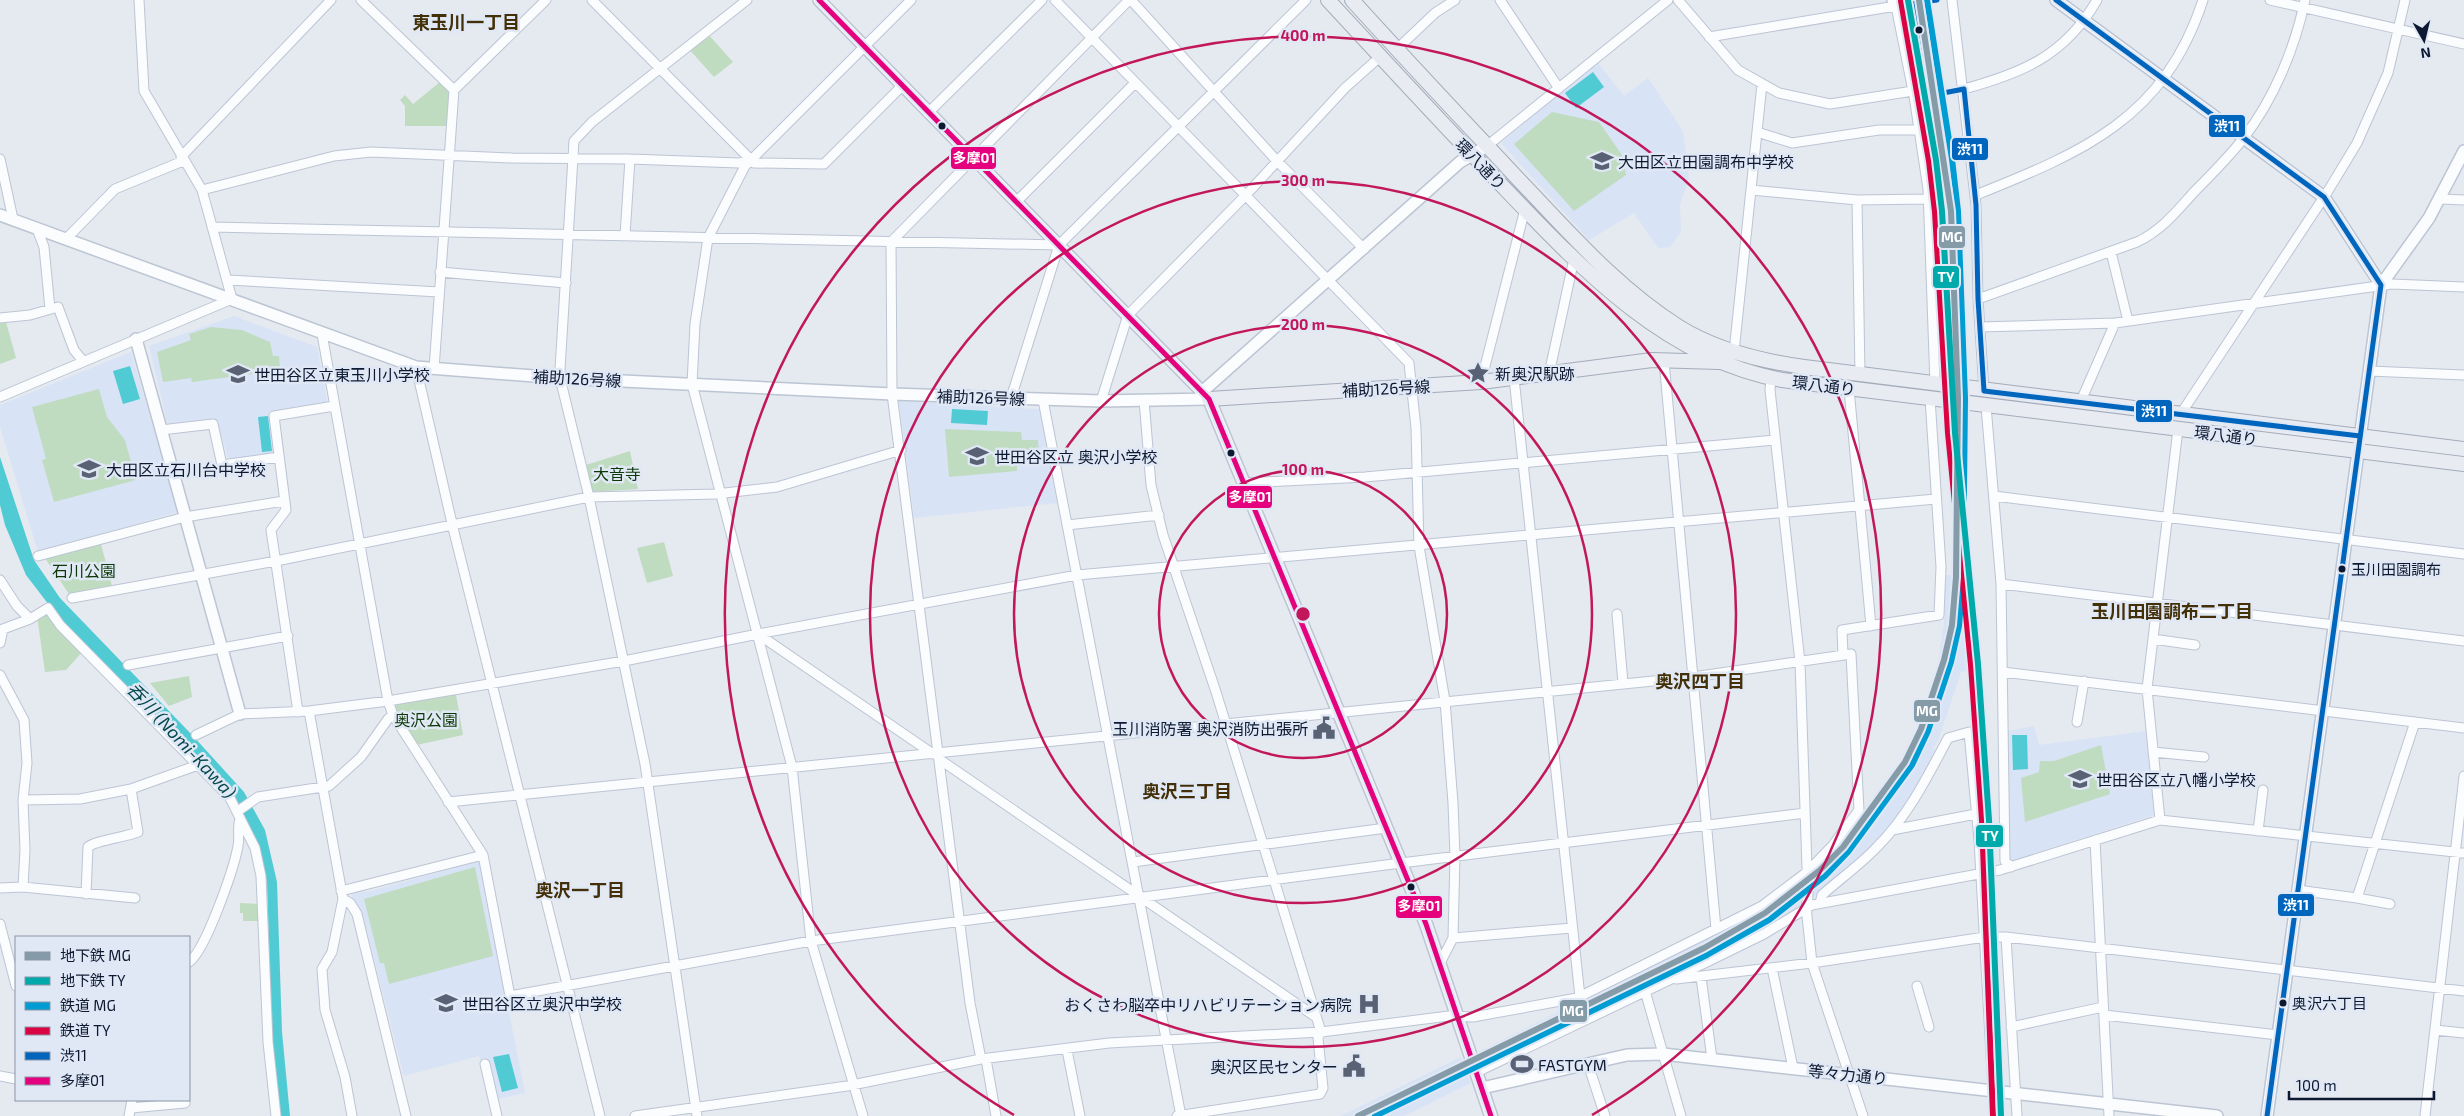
<svg xmlns="http://www.w3.org/2000/svg" width="2464" height="1116" font-family="'Exo 2','Noto Sans JP',sans-serif">
<rect width="100%" height="100%" fill="#e5e9f0"/>
<path fill="#d8e3f6" d="M1598,63L1624,96L1648,78L1683,131L1689,178L1680,204L1681,232L1670,247L1658,248L1634,213L1589,240L1501,143L1559,93Z
M234,316L317,347L327,401L325,404L271,413L275,454L229,461L217,421L211,419L170,425L167,421L149,346Z
M131,352L178,512L38,552L0,426V405Z
M899,401L1039,409L1057,503L914,518Z
M1945,575L1969,576L1974,670L1961,672L1939,738L1933,749L1939,753L1906,805L1883,835L1857,862L1802,906L1773,926L1483,1067L1476,1053L1761,910L1859,816L1901,760L1917,727L1931,686L1939,658L1944,624Z
M2034,726L2039,745L2146,731L2154,815L2013,860L2010,858L2007,731Z
M479,861L525,1093L497,1099L489,1060L481,1062L479,1056L404,1076L363,915L351,898L354,891L367,892Z
M1461,1057L1471,1083L1404,1116H1341Z"/>
<path fill="#c0dcc0" d="M707,33L733,62L714,77L688,48Z
M440,82L450,92L448,126H405V106L400,100L405,95L413,104Z
M1552,112L1599,122L1622,155L1626,175L1574,211L1514,144Z
M0,321L6,322L16,358L0,364Z
M211,327L242,330L270,342L273,356H279L280,368L261,371L259,373L192,382L191,378L163,382L157,352L191,340L189,334Z
M99,389L107,417L125,440L136,480L54,502L42,460L46,459L32,407Z
M945,429L1021,432L1022,440H1038L1039,464L1017,466V471L949,477Z
M630,451L638,489L592,492L586,465Z
M664,542L673,576L647,583L637,548Z
M101,544L112,586L69,594L45,558Z
M48,610L83,651L66,670L45,672L37,616Z
M189,676L192,697L169,706L150,683Z
M455,689L463,735L412,746L393,711V704Z
M2101,745L2110,794L2025,822L2021,778L2039,772L2040,761H2054Z
M475,867L493,956L389,984L384,963H380L364,899Z
M240,903L261,904L260,921H243V913H240Z"/>
<path fill="#51cbd3" d="M1593,72L1604,87L1576,108L1565,93Z
M130,366L140,399L123,404L113,371Z
M952,409L988,411L987,425L951,423Z
M268,416L272,451L262,452L258,417Z
M0,457L34,560L60,598L194,737L244,792L265,830L277,882L282,1032L290,1116H280L273,1070L267,882L255,839L235,797L62,622L26,575L5,525L0,505Z
M2012,735H2027L2028,769L2013,770Z
M509,1054L518,1088L502,1092L493,1057Z"/>
<g fill="none" stroke-linecap="round" stroke-linejoin="round">
<defs>
<path id="minor" d="M361,0L454,90
M592,0L754,163L824,164L903,85
M1055,0L1409,363L1416,428L1419,546L1445,701L1453,803L1455,856L1453,938L1439,965
M1131,0L1277,161L1364,249
M1500,0L1558,87
M1678,0L1738,70L1779,93L1830,104L1913,91
M1952,0L1976,205L1978,299L1984,391
M2270,0L2464,44
M1709,37L1896,6L1914,96L1928,189L1935,384
M1396,50L1435,13L1455,0
M1964,89C2022,73 2065,56 2097,0
M928,113L1042,0
M1757,132L1792,143L1879,130H1919
M1487,146L1668,0
M181,157L331,0
M0,159L13,219
M202,190L334,156L371,152L512,158L630,159L739,163L751,161
M1751,190L1857,200L1928,199
M1976,195C2083,152 2164,119 2203,0
M2441,199L2464,200
M1857,200L1860,374
M1016,202L1135,83
M212,227L1059,245
M37,229L44,247L50,309
M625,235L630,159
M66,239L115,189L183,161
M2111,252L2128,321
M440,272L566,283
M228,280L439,292
M1978,299L2137,242C2161,231 2177,211 2194,192C2211,175 2228,158 2243,139C2274,99 2295,48 2305,0
M0,318L30,315L58,307L74,350L83,361
M1980,327L2115,323L2392,284L2464,287
M322,334L388,701L393,715L483,855L510,996L811,941L1393,864L1805,813
M1734,352L1762,84
M1664,361L1716,929
M416,367L454,532L600,1116
M434,369L454,90L546,0
M2369,371L2464,375
M1549,374L1574,259
M1514,378L1580,997
M1771,378L1770,390L1800,662L1808,897L1806,907L1812,963L1863,1116
M1481,382L1525,209
M1849,389L1871,626
M0,397L232,299L202,190L144,91L139,0
M1011,398L1059,245L1306,0
M1043,400L1181,1116
M1144,400L1151,485L1163,535L1216,692L1321,1032L1318,1038L1323,1088L1320,1094L1177,1116
M1101,401L1128,315L1245,196L1345,88L1381,56
M2080,403L2115,323
M1986,406L2001,584L2005,861L2011,867
M2180,415L2328,191L2357,143L2388,73L2405,0
M161,430L213,424L222,465L279,457
M1243,483L1365,477L1775,440
M1994,496L2464,554
M1067,525L1159,515
M38,556L185,517L284,501
M0,580L17,606L30,619
M2001,584L2464,641
M72,598L276,561L589,497L716,494L777,487L901,450
M1617,614L1623,683
M758,634L933,754
M2153,639L2195,645
M0,643L3,629L30,619L48,608L60,625L230,798L255,848L261,876L268,1042L276,1116
M1843,655L1842,630L1939,615L1941,567L1930,398
M128,665L288,636
M2003,672L2464,728
M0,675L24,720L27,763L23,800L25,850L23,887
M309,711L343,899L332,952L322,969L325,1010L345,1077L352,1116
M298,712L271,530L286,510L274,416L334,406
M2077,722L2084,681
M196,735L240,714L309,711L388,701L624,661L758,634L1077,575L1936,499
M2153,752L2204,757
M939,759L1316,1017
M23,800L80,799L131,789L198,765
M448,802L1693,677L1851,654L1859,810L1833,845L1807,872L1762,906L1577,998L1473,1017L1449,1016L1321,1032L1109,1043L981,1059L847,1086L635,1116
M238,811L258,797L329,786L361,757L388,719L393,715
M2160,820L2147,689L2178,429
M1892,830L1976,814
M2258,831L2263,790
M2095,840L2109,1116
M1133,862L1386,828
M0,888L23,887L135,898
M2297,890L2357,898L2415,722
M341,891L483,855
M86,894L88,847C94,841 126,837 138,832L131,789
M2357,898L2390,904
M343,899L350,903L357,914L406,1116
M1820,903L1822,895C1840,879 1861,864 1877,847C1908,816 1928,776 1948,738L1969,732L1979,840L1993,1091
M0,924L16,986
M2006,937L2017,1116
M1453,938L1572,928
M189,962C206,950 234,868 238,846C240,837 237,827 240,819
M1772,968L1793,1068
M1701,977L1712,1059
M1676,979L1812,963L1985,937H2006L2464,991
M1917,986L1929,1027
M1645,991L1681,1116
M2104,1015L2278,1035
M2011,1027L2103,1007
M2435,1030L2464,1033
M1067,1050L1080,1116
M981,1059L970,1003L892,394L891,242L1129,0
M986,1059L996,1116
M485,1064L497,1116
M1588,1064L1605,1116
M1477,1072L1711,960L1764,934L1812,905L2000,870L2160,820L2464,853
M0,1076L16,1079
M131,1108L185,1103
M129,1116L132,1100
M697,1116L645,764L589,497L560,378V369L574,141L592,122L747,0
M863,1116L811,941L792,767L692,384L695,324L708,238L745,166L911,0
M2425,1116L2464,776"/>
<path id="tertiary" d="M819,0L1209,399
M1893,0L1896,6
M2056,0L2324,197L2381,285
M0,215L416,367L560,378L892,394L1101,401L1209,399
M136,339L240,714
M1203,391L1460,162L1487,146
M1482,1088L1627,1055L1663,1054L2217,1116
M2267,1116L2381,285L2429,218L2464,151"/>
<path id="secondary" d="M1209,399L1426,924L1491,1116"/>
<path id="primary" d="M1328,0C1381,57 1434,115 1488,171C1571,257 1659,358 1782,380L2464,464
M1352,0C1407,61 1464,121 1520,181C1570,233 1617,288 1679,327C1716,350 1761,361 1804,367L2464,449
M1209,399L1481,382L1652,360L1719,362"/>
</defs>
<use href="#minor" stroke="#bcc5d4" stroke-width="11"/>
<use href="#tertiary" stroke="#bcc5d4" stroke-width="14"/>
<use href="#secondary" stroke="#bcc5d4" stroke-width="15"/>
<use href="#primary" stroke="#a4abba" stroke-width="16"/>
<use href="#minor" stroke="#fbfcfd" stroke-width="9"/>
<use href="#tertiary" stroke="#fbfcfd" stroke-width="11"/>
<use href="#secondary" stroke="#f2f3f7" stroke-width="12"/>
<use href="#primary" stroke="#e8ebf1" stroke-width="14"/>
<defs>
<path id="bus-1" d="M1937,0L1915,3L1929,90L1938,94L1964,89L1976,205L1978,299L1984,391L2360,436
M2056,0L2324,197L2381,285L2267,1116"/>
<path id="bus-2" d="M819,0L1209,399L1426,924L1491,1116"/>
</defs>
<use href="#bus-1" stroke="#e0e8f5" stroke-width="9"/>
<use href="#bus-2" stroke="#e0e8f5" stroke-width="9"/>
<use href="#bus-1" stroke="#0065bd" stroke-width="5"/>
<use href="#bus-2" stroke="#e5007d" stroke-width="5"/>
<defs>
<path id="rail-1" d="M1375,1116L1707,955L1769,920L1825,876L1848,852L1912,765L1928,731L1951,662L1959,626L1963,577L1965,398L1958,211L1952,159L1927,0"/>
<path id="rail-2" d="M1901,1L1929,161L1935,212L1948,433L1971,665L1982,820L1993,1116"/>
</defs>
<use href="#rail-1" stroke="#e0e8f5" stroke-width="10"/>
<use href="#rail-2" stroke="#e0e8f5" stroke-width="10"/>
<use href="#rail-1" stroke="#009cd2" stroke-width="6"/>
<use href="#rail-2" stroke="#da0442" stroke-width="6"/>
<defs>
<path id="metro-1" d="M1358,1116L1704,948L1765,913L1820,870L1843,847L1905,762L1921,729L1944,660L1952,625L1956,577L1958,398L1951,211L1919,0"/>
<path id="metro-2" d="M1908,0L1936,160L1942,211L1955,433L1978,664L1989,820L2001,1116"/>
</defs>
<use href="#metro-1" stroke="#e0e8f5" stroke-width="10"/>
<use href="#metro-2" stroke="#e0e8f5" stroke-width="10"/>
<use href="#metro-1" stroke="#859ba8" stroke-width="6"/>
<use href="#metro-2" stroke="#01aaaa" stroke-width="6"/>
</g>
<g fill="none" stroke="#c2185b" stroke-width="2.5">
<circle cx="1303" cy="614" r="144"/>
<circle cx="1303" cy="614" r="289"/>
<circle cx="1303" cy="614" r="433"/>
<path d="M1014 1115A578 578 0 1 1 1592 1115"/>
</g>
<defs>
<symbol id="school-bare" viewBox="-9 -9 18 18"><path d="M0-5L7-2L0 1L-7-2ZM-4 1L0 2.5L4 1V4Q0 6-4 4Z" fill="#586274" stroke="#e0e8f5" stroke-width="2.5" paint-order="stroke"/></symbol>
<symbol id="sight-bare" viewBox="-9 -9 18 18"><path d="M0-6L1.8-2.2L6-1.7L2.9 1.2L3.7 5.4L0 3.3L-3.7 5.4L-2.9 1.2L-6-1.7L-1.8-2.2Z" fill="#586274" stroke="#e0e8f5" stroke-width="2.5" paint-order="stroke"/></symbol>
<symbol id="civic-bare" viewBox="-9 -9 18 18"><path d="M-.6-6.5H3V-4.5H.6V-3L4-1V1h2V6H-6V1h2V-1L-.6-3ZM-1.2 2.5V6h2.4V2.5Z" fill="#586274" stroke="#e0e8f5" stroke-width="2.5" paint-order="stroke"/></symbol>
<symbol id="hospital-bare" viewBox="-9 -9 18 18"><path d="M-5-5h3v3.5h4V-5h3V5h-3V1.5h-4V5h-3Z" fill="#586274" stroke="#e0e8f5" stroke-width="2.5" paint-order="stroke"/></symbol>
<symbol id="stadium-bare" viewBox="-9 -9 18 18"><path d="M0-5a6.5 5 0 1 0 0 10a6.5 5 0 1 0 0-10ZM-3.5-1.8h7v3.6h-7Z" fill="#586274" stroke="#e0e8f5" stroke-width="2.5" paint-order="stroke"/></symbol>
</defs>
<g fill-rule="evenodd">
<use href="#school-bare" x="1586" y="145" width="32" height="32"/>
<use href="#sight-bare" x="1462" y="357" width="32" height="32"/>
<use href="#school-bare" x="222" y="358" width="32" height="32"/>
<use href="#school-bare" x="961" y="440" width="32" height="32"/>
<use href="#school-bare" x="73" y="453" width="32" height="32"/>
<use href="#civic-bare" x="1308" y="712" width="32" height="32"/>
<use href="#school-bare" x="2064" y="763" width="32" height="32"/>
<use href="#school-bare" x="430" y="987" width="32" height="32"/>
<use href="#hospital-bare" x="1353" y="988" width="32" height="32"/>
<use href="#stadium-bare" x="1506" y="1048" width="32" height="32"/>
<use href="#civic-bare" x="1338" y="1050" width="32" height="32"/>
</g>
<g fill="#0c1931" stroke="#e0e8f5" stroke-width="2">
<circle cx="1919" cy="30" r="4.5"/>
<circle cx="942" cy="126" r="4.5"/>
<circle cx="1231" cy="453" r="4.5"/>
<circle cx="2342" cy="569" r="4.5"/>
<circle cx="1411" cy="887" r="4.5"/>
<circle cx="2283" cy="1003" r="4.5"/>
</g>
<g text-anchor="middle" dominant-baseline="central" stroke-width="5" stroke-linejoin="round" paint-order="stroke">
<g font-size="15" fill="#0c1931" stroke="#e0e8f5" text-anchor="start">
<text x="2351" y="569">玉川田園調布</text>
<text x="2292" y="1003">奥沢六丁目</text>
</g>
<g font-size="16" fill="#0c1931" stroke="#e0e8f5" text-anchor="start">
<text x="1618" y="161">大田区立田園調布中学校</text>
<text x="1495" y="373">新奥沢駅跡</text>
<text x="254" y="374">世田谷区立東玉川小学校</text>
<text x="994" y="456">世田谷区立 奥沢小学校</text>
<text x="106" y="469">大田区立石川台中学校</text>
<text x="1308" y="728" text-anchor="end">玉川消防署 奥沢消防出張所</text>
<text x="2096" y="779">世田谷区立八幡小学校</text>
<text x="462" y="1003">世田谷区立奥沢中学校</text>
<text x="1352" y="1004" text-anchor="end">おくさわ脳卒中リハビリテーション病院</text>
<text x="1538" y="1064">FASTGYM</text>
<text x="1338" y="1066" text-anchor="end">奥沢区民センター</text>
</g>
<g font-size="16" fill="#0c1931" stroke="#e0e8f5">
<text transform="translate(1481 164) rotate(46)">環八通り</text>
<text transform="translate(577 378) rotate(3)">補助126号線</text>
<text transform="translate(1824 385) rotate(7)">環八通り</text>
<text transform="translate(1386 388) rotate(-3)">補助126号線</text>
<text transform="translate(981 397) rotate(2)">補助126号線</text>
<text transform="translate(2226 435) rotate(7)">環八通り</text>
<text transform="translate(1848 1074) rotate(6)">等々力通り</text>
</g>
<g font-size="16" fill="#0c3805" stroke="#e0e8f5">
<text x="617" y="473">大音寺</text>
<text x="84" y="570">石川公園</text>
<text x="426" y="719">奥沢公園</text>
</g>
<g font-size="18" font-weight="bold" fill="#433008" stroke="#e0e8f5">
<text x="466" y="22">東玉川一丁目</text>
<text x="2172" y="611">玉川田園調布二丁目</text>
<text x="1700" y="681">奥沢四丁目</text>
<text x="1187" y="791">奥沢三丁目</text>
<text x="580" y="890">奥沢一丁目</text>
</g>
<g font-size="18" font-style="italic" fill="#04484c" stroke="#e0e8f5">
<text transform="translate(182 740) rotate(47)">呑川 (Nomi-Kawa)</text>
</g>
</g>
<circle cx="1303" cy="614" r="8" fill="#c2185b" stroke="#e0e8f5" stroke-width="2.5"/>
<g font-size="15" text-anchor="middle" font-weight="bold" fill="#c2185b" stroke="#e0e8f5" stroke-width="5" stroke-linejoin="round" paint-order="stroke">
<text x="1303" y="41">400 m</text>
<text x="1303" y="186">300 m</text>
<text x="1303" y="330">200 m</text>
<text x="1303" y="475">100 m</text>
</g>
<g stroke="#e0e8f5" stroke-width="2">
<rect x="2208" y="114" width="38" height="24" rx="5" fill="#0065bd"/>
<rect x="1951" y="137" width="38" height="24" rx="5" fill="#0065bd"/>
<rect x="950" y="146" width="47" height="24" rx="5" fill="#e5007d"/>
<rect x="1938" y="225" width="28" height="24" rx="5" fill="#859ba8"/>
<rect x="1932" y="265" width="28" height="24" rx="5" fill="#01aaaa"/>
<rect x="2135" y="399" width="38" height="24" rx="5" fill="#0065bd"/>
<rect x="1226" y="485" width="47" height="24" rx="5" fill="#e5007d"/>
<rect x="1913" y="699" width="28" height="24" rx="5" fill="#859ba8"/>
<rect x="1975" y="824" width="29" height="24" rx="5" fill="#01aaaa"/>
<rect x="2277" y="893" width="38" height="24" rx="5" fill="#0065bd"/>
<rect x="1395" y="895" width="48" height="24" rx="5" fill="#e5007d"/>
<rect x="1559" y="999" width="29" height="24" rx="5" fill="#859ba8"/>
</g>
<g font-size="14" text-anchor="middle" font-weight="bold" fill="#fff">
<text x="2227" y="131">渋11</text>
<text x="1970" y="154">渋11</text>
<text x="974" y="163">多摩01</text>
<text x="1952" y="242">MG</text>
<text x="1946" y="282">TY</text>
<text x="2154" y="416">渋11</text>
<text x="1250" y="502">多摩01</text>
<text x="1927" y="716">MG</text>
<text x="1990" y="841">TY</text>
<text x="2296" y="910">渋11</text>
<text x="1419" y="911">多摩01</text>
<text x="1573" y="1016">MG</text>
</g>
<rect x="15" y="936" width="175" height="165" fill="#e0e8f5" stroke="#8b95a7"/>
<rect x="25" y="952" width="25" height="8" fill="#859ba8" stroke="#8b95a7"/>
<text x="60" y="961" font-size="15" fill="#0c1931">地下鉄 MG</text>
<rect x="25" y="977" width="25" height="8" fill="#01aaaa" stroke="#8b95a7"/>
<text x="60" y="986" font-size="15" fill="#0c1931">地下鉄 TY</text>
<rect x="25" y="1002" width="25" height="8" fill="#009cd2" stroke="#8b95a7"/>
<text x="60" y="1011" font-size="15" fill="#0c1931">鉄道 MG</text>
<rect x="25" y="1027" width="25" height="8" fill="#da0442" stroke="#8b95a7"/>
<text x="60" y="1036" font-size="15" fill="#0c1931">鉄道 TY</text>
<rect x="25" y="1052" width="25" height="8" fill="#0065bd" stroke="#8b95a7"/>
<text x="60" y="1061" font-size="15" fill="#0c1931">渋11</text>
<rect x="25" y="1077" width="25" height="8" fill="#e5007d" stroke="#8b95a7"/>
<text x="60" y="1086" font-size="15" fill="#0c1931">多摩01</text>
<g transform="translate(2424 40) rotate(172)" stroke="#e0e8f5" stroke-width="4" paint-order="stroke">
<path d="M0-4L9 19L0 12L-9 19Z" fill="#0c1931"/>
<text y="-8" font-size="14" font-weight="bold" text-anchor="middle" fill="#0c1931">N</text>
</g>
<path d="M2289 1091v8h145v-8" fill="none" stroke="#0c1931" stroke-width="2.5"/>
<text x="2296" y="1091" font-size="15" fill="#0c1931" stroke="#e0e8f5" stroke-width="4" paint-order="stroke">100 m</text>
</svg>
